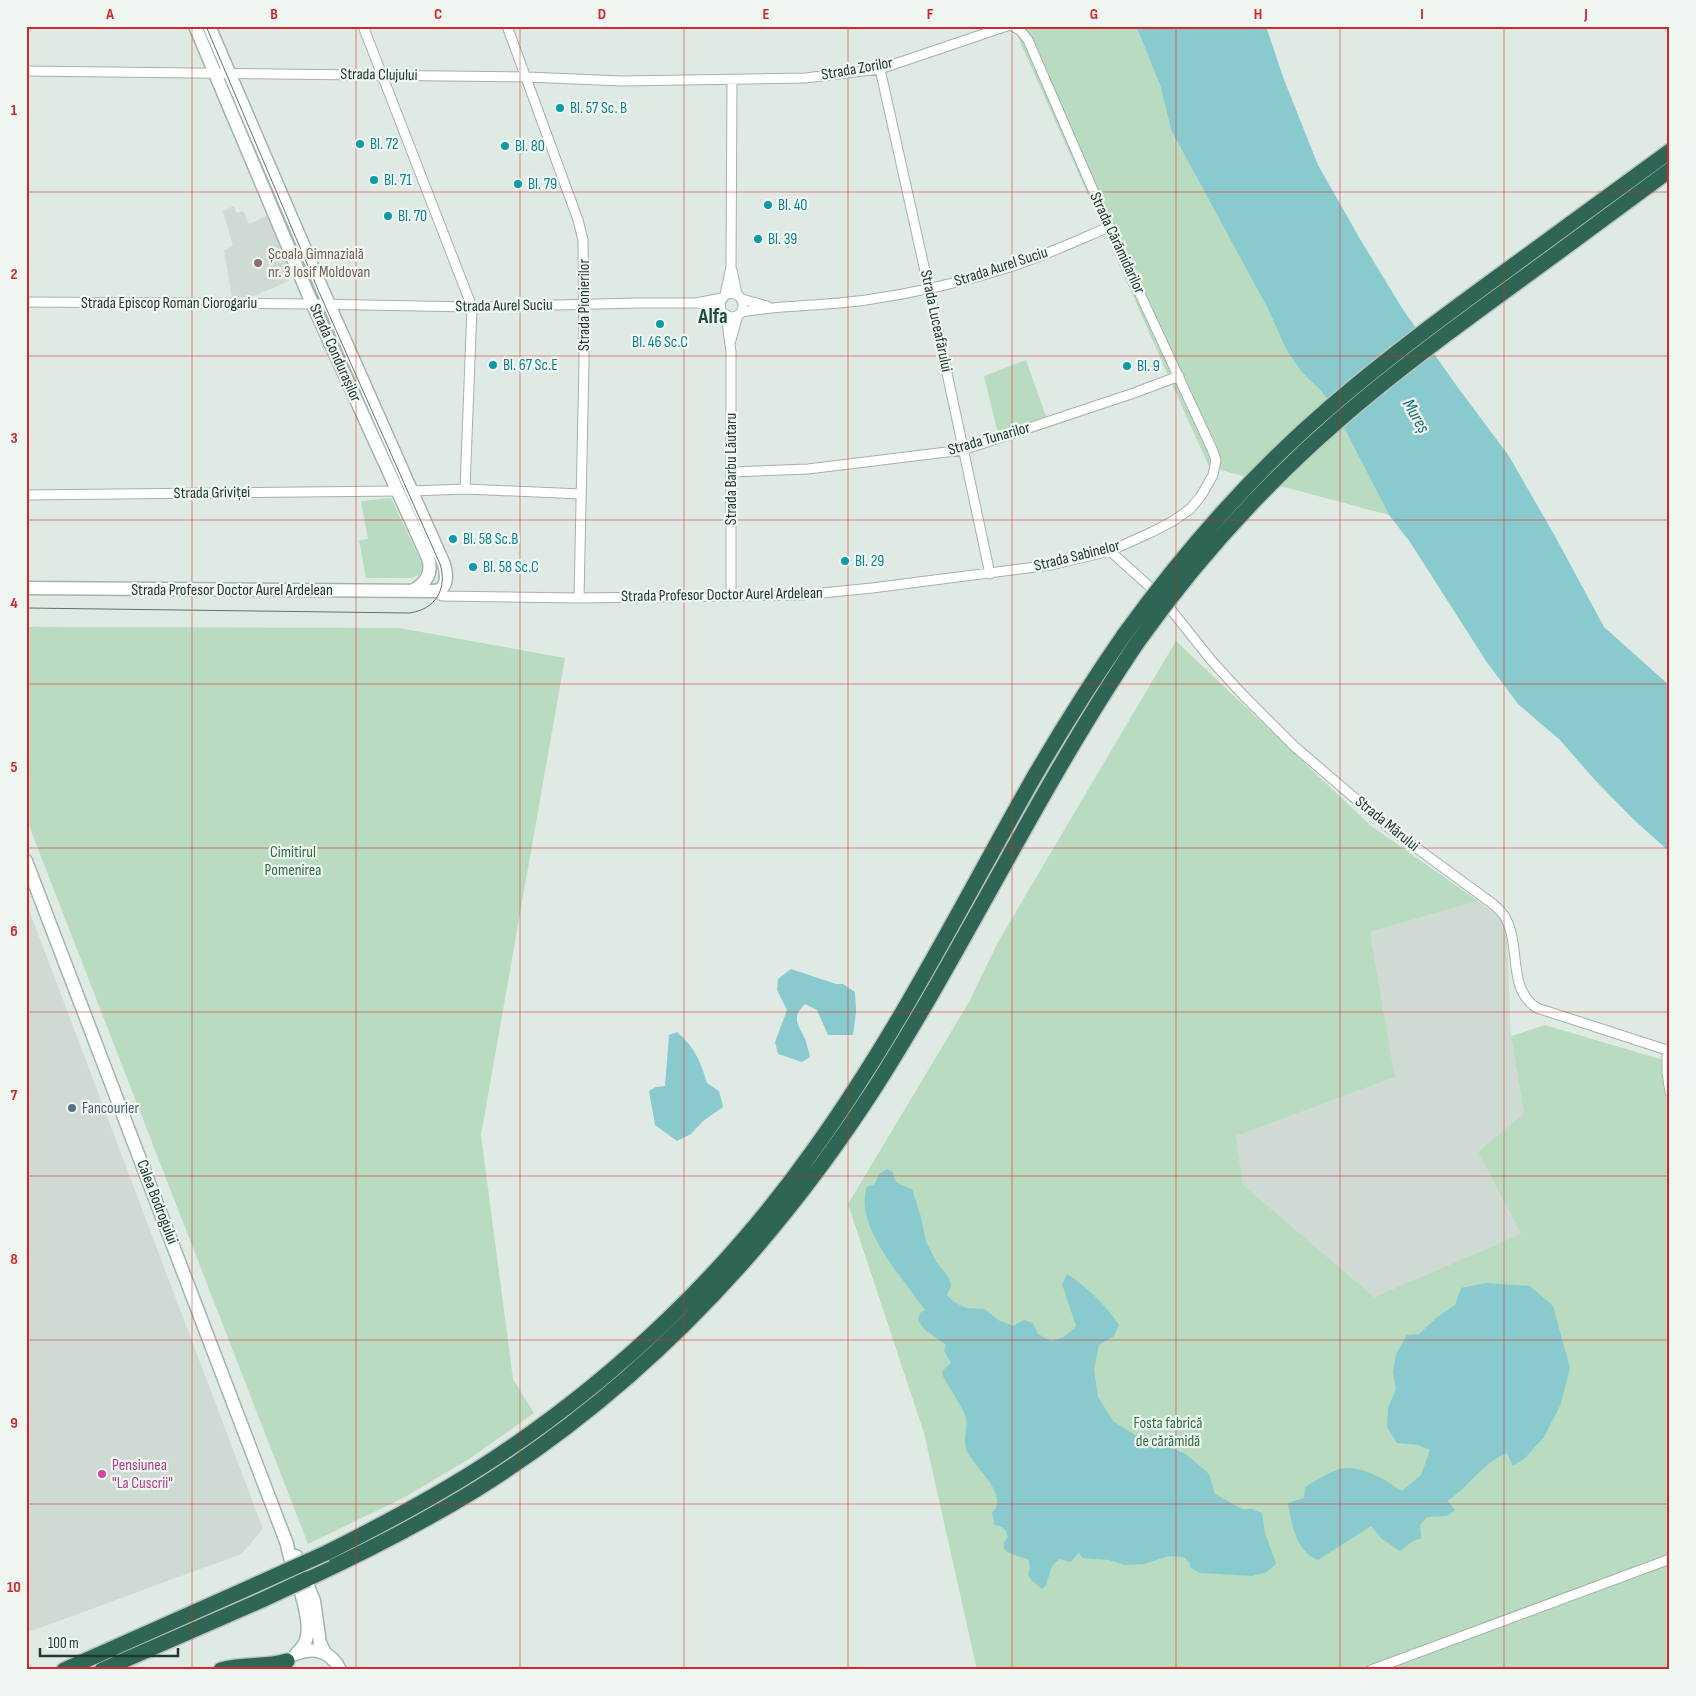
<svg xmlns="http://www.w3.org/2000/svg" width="1696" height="1696" font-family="'Sofia Sans Condensed',sans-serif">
<rect width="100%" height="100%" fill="#e0eae5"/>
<path fill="#cedad3" d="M234,206L237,213L243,211L249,224L269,215L296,275L288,279L289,281L249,298H232L224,250L233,246L223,211Z
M1478,901L1501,918L1507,934L1511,1036L1524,1113L1478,1152L1521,1234L1374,1297L1243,1185L1236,1136L1395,1077L1370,932Z
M26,902L263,1529L241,1554L26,1633Z"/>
<path fill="#b9dbbf" d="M1013,26H1136L1160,85L1171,130L1268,309L1286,349L1334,408L1389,515L1209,467Z
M1026,360L1047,419L998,434L984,376Z
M391,498L422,564V569L419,575L411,578H366L359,540L368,539L361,501Z
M26,627L399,628L565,658L481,1135L513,1379L534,1413L469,1459L405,1497L308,1544L26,818Z
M1176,641L1370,825L1478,901L1370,932L1395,1077L1236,1136L1243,1185L1374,1297L1521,1234L1478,1152L1524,1113L1511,1036L1545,1025L1670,1062V1670H977L924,1433L848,1204L969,1002L998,942Z"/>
<path fill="#89cacf" d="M1136,26H1266L1283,77L1318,165L1360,239L1402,308L1456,385L1509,456L1556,538L1604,627L1670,686V852L1633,819L1593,778L1560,740L1518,704L1486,661L1410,542L1389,515L1334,408L1319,389L1301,371L1286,349L1268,309L1171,130L1160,85Z
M791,969L836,984H843L855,992L856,1012L853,1035H828L817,1010L805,1004C790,1019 799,1025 806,1041C807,1046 809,1052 810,1057L802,1062L778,1054L775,1042L787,1010L777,990L778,979Z
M677,1032C695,1048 700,1060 707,1083L719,1091L723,1107L703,1121L691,1134L677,1141L655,1125L649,1091L656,1087L665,1086L669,1035Z
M887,1169L893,1172C895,1186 901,1184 912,1189L921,1217L926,1242L936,1261L949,1278L951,1286L947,1295L954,1302L966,1308L985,1309L998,1320L1013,1326L1024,1320L1033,1323L1038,1334L1051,1341L1064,1337L1076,1326L1062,1284L1067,1274C1087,1287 1106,1305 1119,1325L1114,1336L1099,1345L1094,1370L1098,1397L1113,1421L1135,1435L1162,1444L1186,1454L1209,1474L1215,1494L1242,1509H1253L1262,1513L1265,1533L1276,1564L1265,1573L1252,1576L1200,1573L1191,1568L1189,1562L1184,1557L1169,1556L1144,1564L1125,1565L1109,1560L1082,1558L1079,1552L1071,1562L1059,1559L1052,1566L1046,1585L1042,1589L1031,1580L1028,1574L1030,1569L1029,1560L1007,1552L1004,1548V1542L1008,1537C1006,1529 1003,1526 995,1525L992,1513C1011,1494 971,1465 966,1449C963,1439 968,1428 966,1418C964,1409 948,1386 943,1376L942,1371L951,1363L944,1351L946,1345L924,1329L918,1320L920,1313L925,1310C904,1279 853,1226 867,1187L875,1184L879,1174Z
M1486,1283L1530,1286L1553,1306L1570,1368L1560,1406L1544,1437L1525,1458L1513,1466L1507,1453C1484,1462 1469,1486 1448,1501L1455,1510L1447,1516L1427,1517L1420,1525L1421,1538L1413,1541L1400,1551L1382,1539L1371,1526L1318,1560C1315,1558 1310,1557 1308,1554C1294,1542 1291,1520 1288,1503L1304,1498L1305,1487C1316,1481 1335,1467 1348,1468C1367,1468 1387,1481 1402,1491L1421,1475L1430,1450L1418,1445L1397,1443L1387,1427L1388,1408L1396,1389L1393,1373L1396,1354L1407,1335L1419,1334L1436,1318L1455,1305L1461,1288Z"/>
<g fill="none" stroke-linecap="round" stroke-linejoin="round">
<defs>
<path id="street" d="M363,26L472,307L465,489
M507,26L578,220L583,240L584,362L579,598
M880,69L929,289L990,574
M26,71L527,77L622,81L805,78L880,69L1007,26
M732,270L737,294
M725,295L731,267L732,80
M742,299L767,306
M26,302L313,304L472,307L637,303H696L722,298
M698,303C705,306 712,307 718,310C727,314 730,321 740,314C748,302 738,289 725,295L720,302L721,311
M741,312C783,305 824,306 866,300C915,293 963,282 1010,267C1044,256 1076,241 1109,227
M726,315L731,352V596
M731,340L738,315
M732,472L808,469L963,450L1134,393L1179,376
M412,491L465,489L581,494
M26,495L397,491
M1110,551L1161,597L1211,660L1244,696L1294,746L1392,830L1493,904C1498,909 1504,913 1506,919C1521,947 1507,989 1537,1008L1670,1051
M437,591L442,596L579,598L802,595L872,588L1051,565L1110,551L1152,532L1173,521L1190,509L1201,496L1213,475L1216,460L1212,449L1109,227L1028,40L1020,30L1012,26
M1667,1050V1073L1670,1092
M1371,1670L1670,1559"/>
<path id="secondary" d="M195,26L308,294L428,558C433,574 425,584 412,591
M26,588L435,591C449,589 447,572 443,562L323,291L209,26
M26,861L287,1544C291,1570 314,1616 306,1640C305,1645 301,1649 297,1653
M296,1556L314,1601L320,1643L325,1653
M296,1654C314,1646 332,1652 340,1670"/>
<path id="highway" d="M1570,224L1670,151
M1579,237L1670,170
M326,1553C384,1524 441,1494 495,1458C619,1376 729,1270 815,1148C899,1031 963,902 1034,777C1062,729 1092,681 1124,635
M307,1579C365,1552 422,1523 477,1489C642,1386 771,1249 876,1086C968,941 1041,785 1137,643
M64,1670L255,1585
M102,1670L262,1600
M221,1670C244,1663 265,1668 287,1661"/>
</defs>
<use href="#street" stroke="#a3b2ab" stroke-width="11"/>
<use href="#secondary" stroke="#9fb6ac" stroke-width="15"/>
<use href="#highway" stroke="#bcc4c1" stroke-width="18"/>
<use href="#street" stroke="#fff" stroke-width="9"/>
<use href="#secondary" stroke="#fff" stroke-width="12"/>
<use href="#highway" stroke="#2e6555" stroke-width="15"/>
<path stroke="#5b766c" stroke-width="1" d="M26,608L409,613C435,610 448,589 440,564L319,292L206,26"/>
<defs>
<path id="highway-bridge" d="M1124,635C1184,552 1251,475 1329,408C1405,342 1489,284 1570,224
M1137,643C1195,561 1263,486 1339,420C1415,354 1498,297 1579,237
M255,1585L326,1553
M262,1600L307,1579"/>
</defs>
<use href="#highway-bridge" stroke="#bcc4c1" stroke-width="18" stroke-linecap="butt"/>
<use href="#highway-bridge" stroke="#2e6555" stroke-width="15"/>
</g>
<path fill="none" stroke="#d62828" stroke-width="1" stroke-opacity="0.55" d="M192,26V1670M356,26V1670M520,26V1670M684,26V1670M848,26V1670M1012,26V1670M1176,26V1670M1340,26V1670M1504,26V1670M26,192H1670M26,356H1670M26,520H1670M26,684H1670M26,848H1670M26,1012H1670M26,1176H1670M26,1340H1670M26,1504H1670"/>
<g fill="#0f9aa8" stroke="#f0f7f3" stroke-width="2">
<circle cx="560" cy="108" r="5"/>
<circle cx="360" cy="144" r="5"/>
<circle cx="505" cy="146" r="5"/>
<circle cx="374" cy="180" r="5"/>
<circle cx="518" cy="184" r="5"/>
<circle cx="768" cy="205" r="5"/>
<circle cx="388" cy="216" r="5"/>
<circle cx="758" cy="239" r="5"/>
<circle cx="660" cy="324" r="5"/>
<circle cx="493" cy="365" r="5"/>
<circle cx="1127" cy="366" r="5"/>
<circle cx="453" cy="539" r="5"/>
<circle cx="845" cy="561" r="5"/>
<circle cx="473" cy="567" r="5"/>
</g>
<circle fill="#8d6e63" stroke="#f0f7f3" stroke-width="2" cx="258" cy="263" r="5"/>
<circle fill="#5c6f8a" stroke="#f0f7f3" stroke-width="2" cx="72" cy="1108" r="5"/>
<circle fill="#d1479c" stroke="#f0f7f3" stroke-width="2" cx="102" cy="1474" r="5"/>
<g text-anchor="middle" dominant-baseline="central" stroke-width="4.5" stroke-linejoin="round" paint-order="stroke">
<g font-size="16" fill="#213a31" stroke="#f0f7f3">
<text transform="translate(857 69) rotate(-10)">Strada Zorilor</text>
<text transform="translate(379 75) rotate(1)">Strada Clujului</text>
<text transform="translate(1117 243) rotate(65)">Strada Cărămidarilor</text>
<text transform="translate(1001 267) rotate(-18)">Strada Aurel Suciu</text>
<text x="169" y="303">Strada Episcop Roman Ciorogariu</text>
<text transform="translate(584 305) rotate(-90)">Strada Pionierilor</text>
<text transform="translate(504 306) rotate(-1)">Strada Aurel Suciu</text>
<text transform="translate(936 321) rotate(78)">Strada Luceafărului</text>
<text transform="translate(335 353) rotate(66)">Strada Condurașilor</text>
<text transform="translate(989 439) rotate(-16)">Strada Tunarilor</text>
<text transform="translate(731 469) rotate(-90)">Strada Barbu Lăutaru</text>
<text transform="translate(212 493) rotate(-1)">Strada Griviței</text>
<text transform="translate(1077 556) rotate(-14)">Strada Sabinelor</text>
<text x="232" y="590">Strada Profesor Doctor Aurel Ardelean</text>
<text transform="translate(722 595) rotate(-1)">Strada Profesor Doctor Aurel Ardelean</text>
<text transform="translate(1387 824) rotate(39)">Strada Mărului</text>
<text transform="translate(157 1202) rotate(69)">Calea Bodrogului</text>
</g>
<g font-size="16" fill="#0d838f" stroke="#f0f7f3" text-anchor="start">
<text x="570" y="108">Bl. 57 Sc. B</text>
<text x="370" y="144">Bl. 72</text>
<text x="515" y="146">Bl. 80</text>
<text x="384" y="180">Bl. 71</text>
<text x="528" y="184">Bl. 79</text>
<text x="778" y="205">Bl. 40</text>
<text x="398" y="216">Bl. 70</text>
<text x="768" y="239">Bl. 39</text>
<text x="660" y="342" text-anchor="middle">Bl. 46 Sc.C</text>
<text x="503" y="365">Bl. 67 Sc.E</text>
<text x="1137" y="366">Bl. 9</text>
<text x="463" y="539">Bl. 58 Sc.B</text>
<text x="855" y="561">Bl. 29</text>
<text x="483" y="567">Bl. 58 Sc.C</text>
</g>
<g font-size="16" fill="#785e54" stroke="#f0f7f3" text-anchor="start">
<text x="268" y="254">Școala Gimnazială<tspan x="268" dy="18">nr. 3 Iosif Moldovan</tspan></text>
</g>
<g font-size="16" fill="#2c7041" stroke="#f0f7f3">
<text x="293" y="852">Cimitirul<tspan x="293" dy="18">Pomenirea</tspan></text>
<text x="1168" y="1423">Fosta fabrică<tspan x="1168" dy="18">de cărămidă</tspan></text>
</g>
<g font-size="16" fill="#4e5e75" stroke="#f0f7f3" text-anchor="start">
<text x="82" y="1108">Fancourier</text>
</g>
<g font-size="16" fill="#b23c85" stroke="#f0f7f3" text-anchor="start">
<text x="112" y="1465">Pensiunea<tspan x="112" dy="18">"La Cuscrii"</tspan></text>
</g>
<g font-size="18" font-style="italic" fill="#1d6d74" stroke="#f0f7f3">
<text transform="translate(1416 416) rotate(60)">Mureș</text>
</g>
<g font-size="21" font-weight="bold" fill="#1e4b3c" stroke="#f0f7f3">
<text x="713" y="316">Alfa</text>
</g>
</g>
<rect width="1696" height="1696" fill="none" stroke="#f0f7f3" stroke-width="55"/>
<path d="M40 1648v8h138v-8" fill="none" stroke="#213a31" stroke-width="2.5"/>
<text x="48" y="1648" font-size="15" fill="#213a31" stroke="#f0f7f3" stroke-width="4" paint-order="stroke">100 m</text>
<rect x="28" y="28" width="1640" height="1640" fill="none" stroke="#d62828" stroke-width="2"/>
<g font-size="16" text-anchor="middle" font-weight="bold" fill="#d62828">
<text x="110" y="19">A</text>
<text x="274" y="19">B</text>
<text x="438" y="19">C</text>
<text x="602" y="19">D</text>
<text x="766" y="19">E</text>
<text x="930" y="19">F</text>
<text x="1094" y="19">G</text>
<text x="1258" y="19">H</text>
<text x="1422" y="19">I</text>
<text x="1586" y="19">J</text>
<text x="14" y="115">1</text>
<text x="14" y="279">2</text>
<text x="14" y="443">3</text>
<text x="14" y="608">4</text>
<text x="14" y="772">5</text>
<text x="14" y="936">6</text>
<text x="14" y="1100">7</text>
<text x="14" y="1264">8</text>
<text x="14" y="1428">9</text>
<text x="14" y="1592">10</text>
</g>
</svg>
